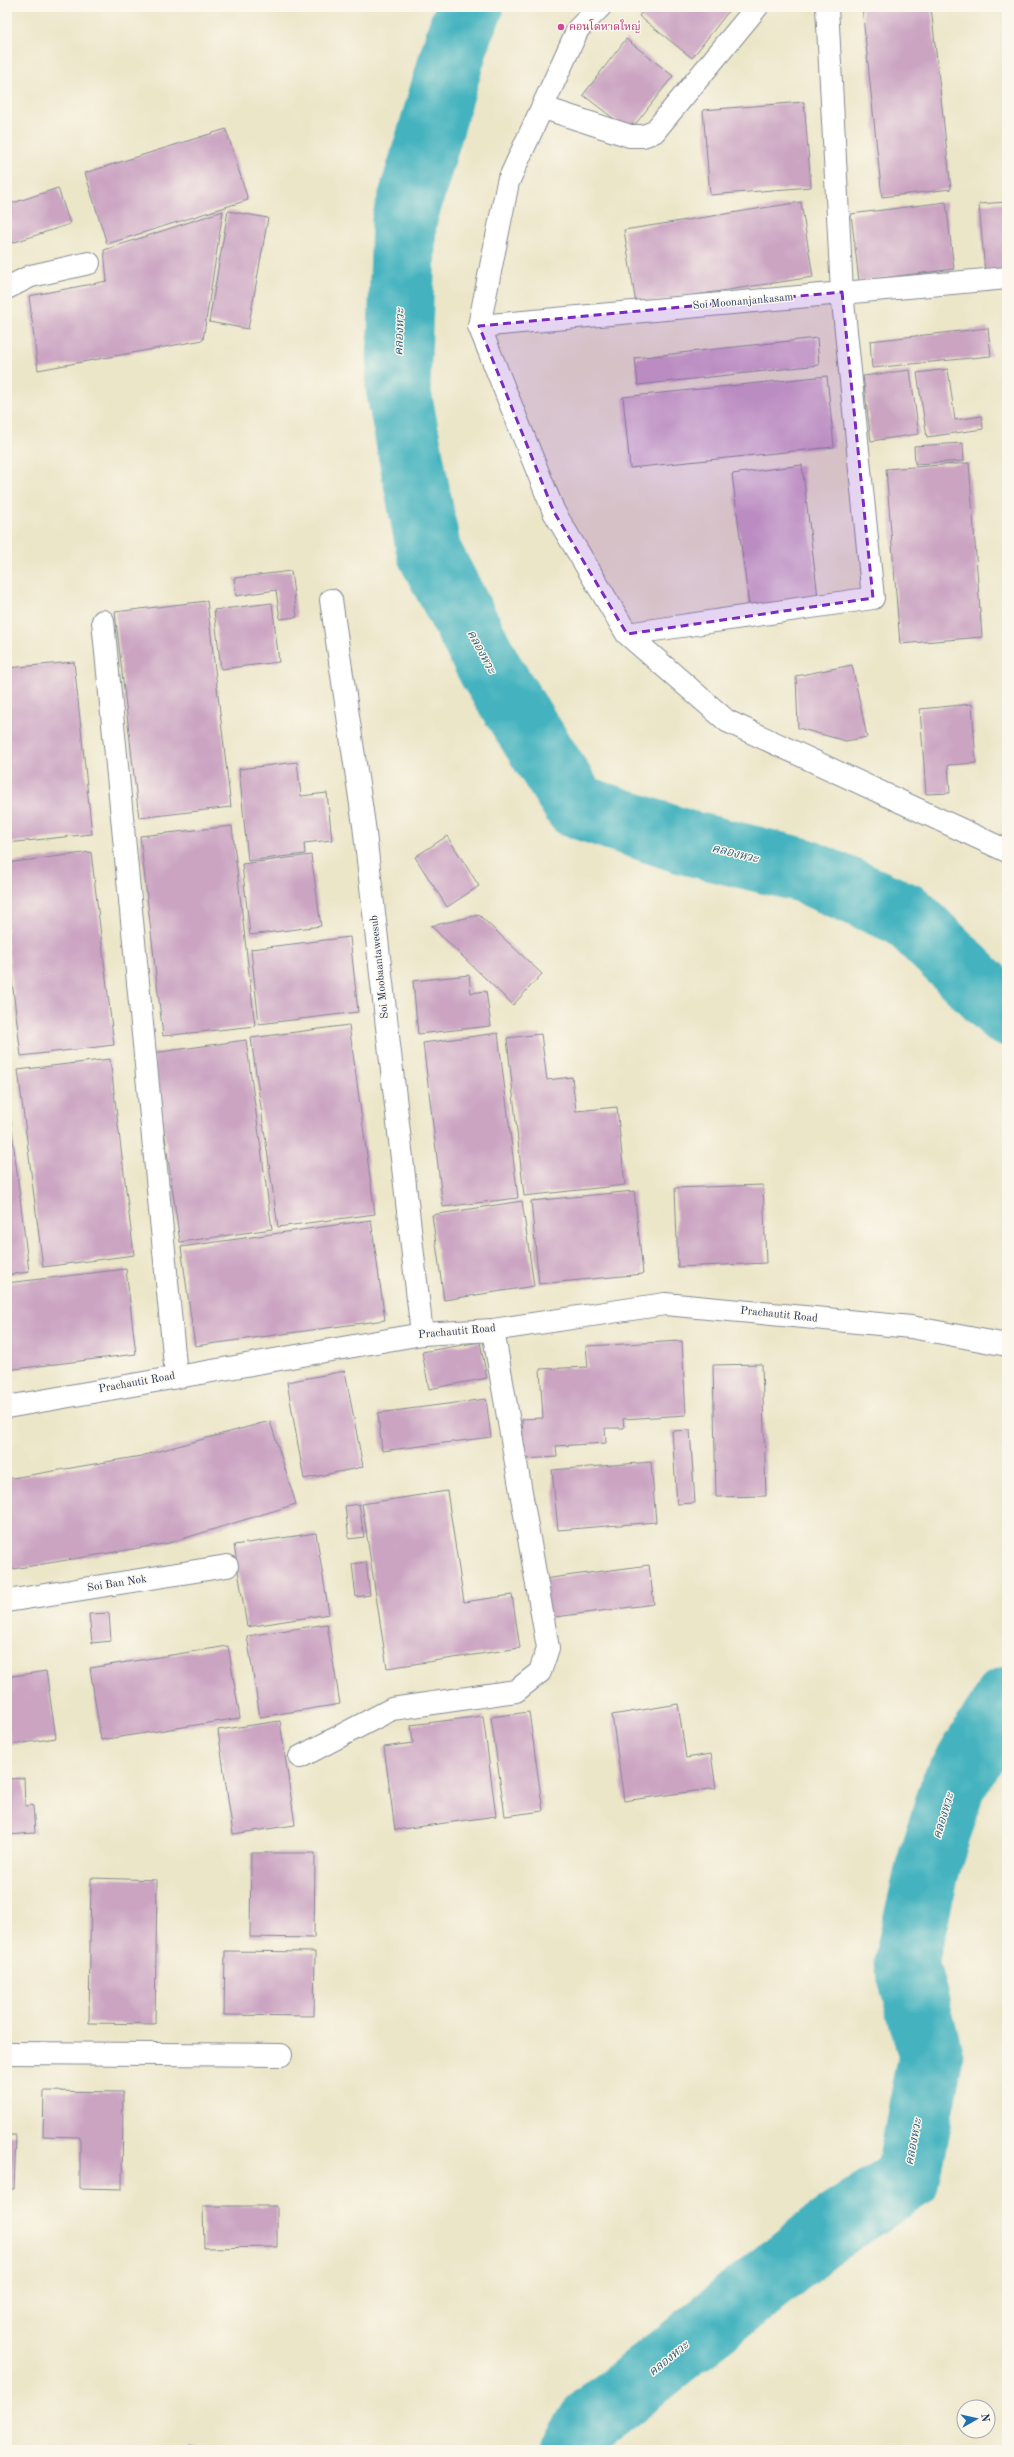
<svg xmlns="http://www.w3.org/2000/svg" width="1014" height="2457" font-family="'Old Standard TT','Noto Serif Thai',serif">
<rect width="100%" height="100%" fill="#fbf7ec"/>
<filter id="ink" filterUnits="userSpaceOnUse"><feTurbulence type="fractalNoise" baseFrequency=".025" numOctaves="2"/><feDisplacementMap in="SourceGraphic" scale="8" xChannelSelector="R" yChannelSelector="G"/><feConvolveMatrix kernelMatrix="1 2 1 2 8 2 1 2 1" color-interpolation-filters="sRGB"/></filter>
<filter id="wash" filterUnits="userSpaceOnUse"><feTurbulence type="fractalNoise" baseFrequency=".012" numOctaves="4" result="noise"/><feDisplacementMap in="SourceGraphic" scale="16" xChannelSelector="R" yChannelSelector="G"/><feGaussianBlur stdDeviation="0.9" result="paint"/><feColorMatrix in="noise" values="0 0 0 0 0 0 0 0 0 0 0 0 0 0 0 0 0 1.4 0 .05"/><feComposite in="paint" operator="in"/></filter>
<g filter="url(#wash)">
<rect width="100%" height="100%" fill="#ece6c9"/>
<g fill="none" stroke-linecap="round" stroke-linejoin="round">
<path stroke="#44b3bf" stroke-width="65" d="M471,7L461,28L404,221L398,388L429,552L491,671L576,806L685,842L802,870L906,915L1007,1014
M573,2450L590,2422L828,2231L907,2179L931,2056L906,1962L928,1867L953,1786L1007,1699"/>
</g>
<g id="blocks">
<path fill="#cba4c2" d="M646,7H732L692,58L639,16Z
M862,7H931L951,189L882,197Z
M626,39L673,76L630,131L583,95Z
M804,102L811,187L710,195L703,110Z
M226,129L248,200L107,244L85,173Z
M58,188L70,224L12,243L7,226V205Z
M801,202L813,277L636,304L624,230Z
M946,202L954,269L859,281L851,214Z
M1007,202V271L985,273L979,204Z
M223,211L203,340L38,370L29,296L107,281L104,250Z
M228,211L268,218L248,329L209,322Z
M988,328L991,356L872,368L870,341Z
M817,338L819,365L638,385L635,358Z
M948,369L955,420L982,416L983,429L927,437L917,373Z
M910,370L919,434L871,441L863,376Z
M827,376L834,447L630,468L623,397Z
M963,443L964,461L915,464L914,446Z
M969,463L982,637L900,644L886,469Z
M802,465L818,597L749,606L732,474Z
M291,571L297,617L280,619L276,590L236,596L234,578Z
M207,601L231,807L139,818L115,612Z
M272,603L279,662L221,669L214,610Z
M74,662L92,834L7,843V668Z
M852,665L867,737L846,741L798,728L796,676Z
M972,704L976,763L948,765L950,793L926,794L920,709Z
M297,762L301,796L327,793L332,840L304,843L305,854L248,861L239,769Z
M232,826L255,1026L163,1036L140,836Z
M447,836L479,886L447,907L415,857Z
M91,852L114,1045L21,1056L7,939V863Z
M311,855L321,926L250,935L242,864Z
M479,915L542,974L513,1005L431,926Z
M350,937L358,1012L259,1024L251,949Z
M469,975L471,993L486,991L491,1026L418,1034L413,981Z
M349,1025L375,1214L278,1227L251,1038Z
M498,1033L518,1198L443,1207L423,1043Z
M541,1034L547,1080L572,1077L576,1111L617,1107L625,1185L524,1196L507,1038Z
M246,1040L272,1229L180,1242L153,1053Z
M110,1059L134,1255L43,1267L18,1070Z
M8,1098L29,1272L7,1275V1099Z
M763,1185L766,1263L678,1267L675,1188Z
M634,1191L643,1274L539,1284L531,1201Z
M522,1201L534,1286L444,1300L432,1215Z
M371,1220L385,1320L195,1346L181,1247Z
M126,1269L136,1354L7,1370V1283Z
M682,1341L686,1415L623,1419L624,1428H605L606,1443L556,1446L557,1457L524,1459L522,1419L543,1418L540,1369L588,1367L586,1346Z
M480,1342L487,1378L429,1389L422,1352Z
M762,1364L766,1496L716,1497L713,1365Z
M345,1371L363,1467L304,1479L287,1382Z
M486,1399L491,1437L382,1451L378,1413Z
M270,1421L296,1504L169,1543L7,1570V1479L141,1456Z
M690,1430L695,1503L677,1504L672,1431Z
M651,1462L656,1522L558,1530L552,1470Z
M447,1491L464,1602L512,1595L520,1648L387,1668L362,1504Z
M359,1504L364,1537L349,1539L345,1506Z
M316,1533L329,1614L247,1627L234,1545Z
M366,1562L370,1595L356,1597L352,1564Z
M649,1565L654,1604L548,1618L543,1579Z
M109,1613L111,1641L92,1643L89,1614Z
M327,1624L340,1704L260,1717L247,1636Z
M228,1646L240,1718L101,1740L90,1668Z
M46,1671L56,1738L11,1745L7,1718V1677Z
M678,1704L686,1758L711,1754L716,1788L624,1801L612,1715Z
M529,1712L543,1811L505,1816L491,1717Z
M483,1716L496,1816L395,1830L384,1747L413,1743L411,1725Z
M280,1721L295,1825L233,1834L218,1730Z
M24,1778L25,1806L33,1805L35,1833L7,1835V1779Z
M251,1853H315L314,1938L250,1937Z
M91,1878L157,1880L155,2024L89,2023Z
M225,1951L315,1952L314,2016L224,2015Z
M44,2091L123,2092L122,2189L80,2188V2137L43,2136Z
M7,2135H16L14,2189H7Z
M203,2206H277V2247L204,2248Z
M189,2447L210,2449V2450H189Z"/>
</g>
</g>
<g filter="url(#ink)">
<use href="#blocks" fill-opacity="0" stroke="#848a94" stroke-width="1"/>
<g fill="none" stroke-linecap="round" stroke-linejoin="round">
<defs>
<path id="minor" d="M600,7L578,29L508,182L479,326L554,512L627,634L727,721L1007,851
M544,108L630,136H643L654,132L757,7
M7,288L31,276L89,263
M479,326L1007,278
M331,600L364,825L422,1334
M103,621L176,1375
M627,634L873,598L842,292L827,7
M7,1407L422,1334L493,1330L665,1304L911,1327L1007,1345
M7,1601L227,1566
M300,1757L392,1709L516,1691L540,1672L548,1648L493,1330
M7,2053L281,2055"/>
</defs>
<use href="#minor" stroke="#848a94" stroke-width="24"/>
<use href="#minor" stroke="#fff" stroke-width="22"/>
</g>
</g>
<path fill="#7b2cbf" fill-opacity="0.2" stroke="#7b2cbf" stroke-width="3" stroke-dasharray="8 5" stroke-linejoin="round" d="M842,292L873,598L627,634L554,512L479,326Z"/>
<circle fill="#d1479c" stroke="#fbf7ec" stroke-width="1.5" cx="561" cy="27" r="4"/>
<g text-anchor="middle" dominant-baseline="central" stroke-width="3" stroke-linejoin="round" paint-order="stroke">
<g font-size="11" fill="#b23c85" stroke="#fbf7ec" text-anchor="start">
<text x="569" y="27">คอนโดหาดใหญ่</text>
</g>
<g font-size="11" fill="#1b2f5e" stroke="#fbf7ec">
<text transform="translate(743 302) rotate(-5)">Soi Moonanjankasam</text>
<text transform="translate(380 967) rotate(-96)">Soi Moobaantaweesub</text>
<text transform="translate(779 1315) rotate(6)">Prachautit Road</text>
<text transform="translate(457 1332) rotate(-5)">Prachautit Road</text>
<text transform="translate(137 1383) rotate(-10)">Prachautit Road</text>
<text transform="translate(117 1584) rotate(-9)">Soi Ban Nok</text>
</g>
<g font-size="12" font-style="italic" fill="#295d80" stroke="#fbf7ec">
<text transform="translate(400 332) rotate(-88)">คลองหวะ</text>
<text transform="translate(481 652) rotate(62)">คลองหวะ</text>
<text transform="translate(735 854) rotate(14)">คลองหวะ</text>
<text transform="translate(944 1816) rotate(-73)">คลองหวะ</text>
<text transform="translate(914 2142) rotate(-79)">คลองหวะ</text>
<text transform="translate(669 2359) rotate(-39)">คลองหวะ</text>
</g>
</g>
<rect width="1014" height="2457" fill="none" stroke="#fbf7ec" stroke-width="24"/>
<g transform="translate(976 2419) rotate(82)"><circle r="19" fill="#fbf7ec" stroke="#a1a7b3"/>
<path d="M0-3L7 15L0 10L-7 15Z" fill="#1f6fb2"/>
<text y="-6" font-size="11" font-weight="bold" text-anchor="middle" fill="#1b2f5e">N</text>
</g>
</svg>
